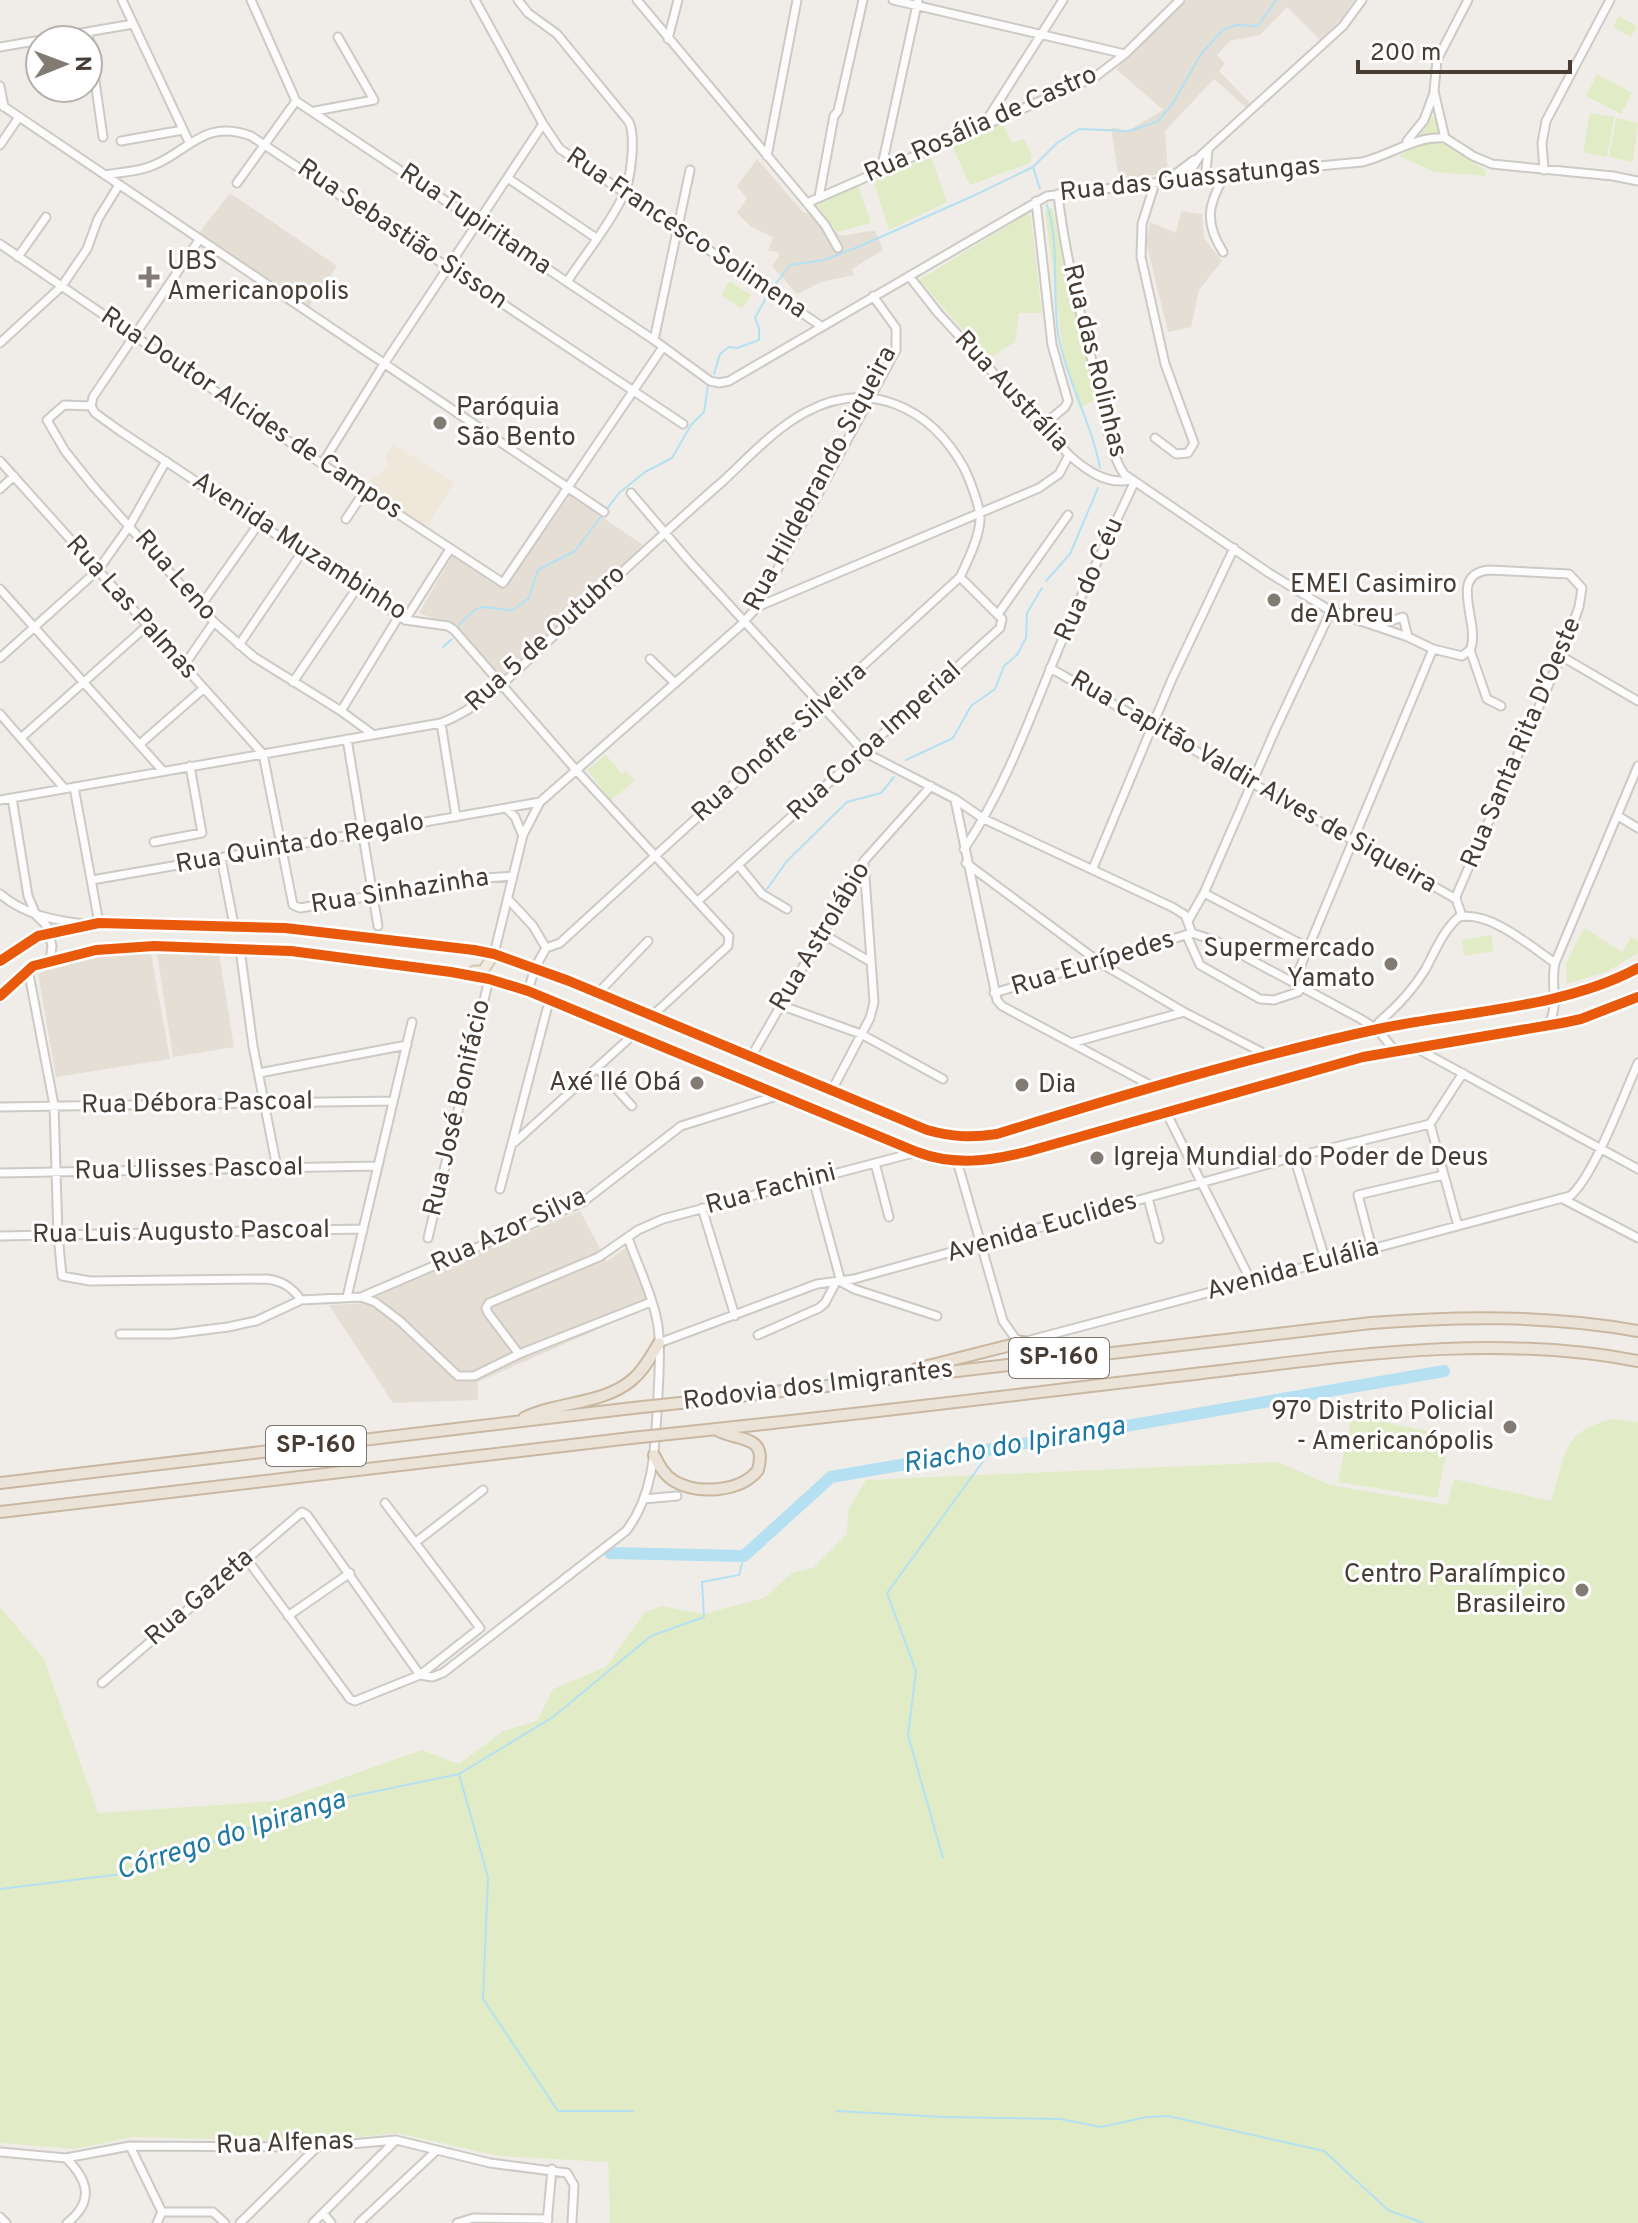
<svg xmlns="http://www.w3.org/2000/svg" width="1638" height="2223" font-family="Overpass,sans-serif">
<rect width="100%" height="100%" fill="#f0ede8"/>
<path fill="#e5ded5" d="M1187,0H1354L1343,17L1320,40L1287,7L1260,35L1230,41L1217,55L1225,64L1219,71L1252,105L1248,109L1214,79L1165,131L1168,173L1119,180L1111,127L1128,131L1163,110L1116,69Z
M757,159L803,212L817,215L841,236L875,230L883,250L852,269L854,275L821,282L797,294L772,266L779,256L778,252L768,251L773,237L750,226L737,213L747,198L737,186Z
M230,193L337,266L309,307L199,233Z
M1181,211L1202,214L1204,238L1222,261L1199,290L1191,327L1168,332L1146,242L1150,222L1176,233Z
M570,495L643,545L503,678L455,626L419,613L453,555L505,588Z
M219,953L234,1047L173,1057L157,954Z
M116,954H151L170,1059L56,1077L38,974L63,962Z
M580,1211L607,1261L627,1247L651,1306L478,1382V1400L393,1403L329,1305L367,1303L389,1290Z"/>
<path fill="#efe7d9" d="M393,444L454,483L427,527L366,486L374,474L379,475L389,464L385,458Z"/>
<path fill="#e1ecc6" d="M1619,16L1637,26L1631,37L1613,27Z
M1597,74L1632,93L1621,114L1586,96Z
M1436,112L1446,142L1485,170L1486,176L1435,172L1399,156L1410,149Z
M1590,113L1614,117L1607,157L1583,152Z
M1616,118L1638,123L1633,162L1609,157Z
M1003,124L1012,143L1024,139L1032,155L1030,163L970,185L952,145Z
M931,157L947,202L889,230L873,180Z
M858,186L871,223L837,232L817,205Z
M1052,207L1095,400L1079,408L1063,353L1045,211Z
M1030,212L1042,313H1019L1015,342L988,359L919,280Z
M730,281L751,295L742,309L721,295Z
M606,755L622,774L626,771L635,781L611,800L587,770Z
M1584,928L1622,952L1631,937L1638,941V953L1608,971L1567,984L1566,963Z
M1491,935L1494,951L1464,956L1462,940Z
M1352,1415L1450,1436L1437,1498L1338,1482Z
M1613,1419L1638,1422V2223H610L608,2162L499,2156L397,2133L316,2142L132,2137L75,2149L0,2143V1607L44,1659L98,1813L277,1801L422,1750L459,1764L503,1731L537,1721L553,1689L606,1667L645,1612L662,1606L703,1614L764,1598L792,1573L813,1568L847,1534L848,1510L866,1480L1278,1462L1330,1485L1447,1505L1454,1479L1551,1501C1566,1457 1560,1431 1613,1419Z"/>
<g fill="none" stroke-linecap="round" stroke-linejoin="round">
<path stroke="#b4e0f2" stroke-width="2" d="M1033,167L1040,189
M1047,205C1061,249 1051,297 1059,339C1068,384 1092,424 1100,468
M774,286L790,265L824,260L858,247L973,196L1033,167L1057,143L1079,129L1128,131L1157,122L1173,103L1201,54L1223,30L1236,25L1258,26L1276,0
M714,374L720,354L729,347L737,348L759,340V328L755,318L767,296
M1046,581L1070,554L1098,488
M458,626C484,598 479,609 513,610L529,598L538,570L575,551L619,493L645,472L672,458L691,425L704,412L708,385
M443,647L452,639
M906,760L953,738L971,706L995,689L1004,666L1017,655L1026,638L1027,613L1042,588
M767,889L787,861L847,802L881,793L894,777
M459,1774L488,1877L483,1999L558,2111H633
M943,1858L908,1735L916,1671L887,1593L992,1449
M0,1889L131,1873L310,1805L459,1774L553,1717L651,1636L704,1617L702,1582L739,1575L744,1556
M837,2111L943,2117L1060,2119L1101,2127L1147,2117L1168,2116L1324,2151L1388,2210L1423,2223"/>
<path stroke="#b4e0f2" stroke-width="12" d="M610,1553L744,1556L831,1477L1444,1371"/>
<defs>
<path id="minor" d="M122,0L189,142
M251,0L296,101
M475,0L543,124L560,149L821,326
M518,0L528,13L557,34L629,122C636,137 631,181 623,196C609,226 585,254 567,282
M637,0L807,203L825,225L838,248
M893,0L1125,54
M1468,0L1437,60L1434,91L1445,138L1473,156L1492,164L1613,176L1638,181
M88,32L103,137
M668,39L678,0
M0,47L133,24
M0,86L4,107
M296,101L654,340L710,381L719,383L729,381L1047,196L1211,176L1362,162C1391,155 1414,136 1445,138
M0,104L604,512
M315,111L374,100L338,37
M983,126L1063,0
M121,141L183,130
M1407,141L1424,120L1434,93
M0,145L19,117
M1208,151L1206,170L1211,176
M767,156L797,0
M881,170L918,0
M1544,170L1542,143L1546,121L1610,0
M105,175C121,172 139,172 154,165C190,150 204,119 251,136L683,424
M509,179L596,238
M1169,179L1194,160
M1186,179L1199,157L1343,26L1362,0
M237,183L296,101
M1058,194C1065,259 1083,322 1098,386C1105,413 1108,450 1124,474L1269,573L1331,611L1408,637L1433,649L1462,656L1470,650
M819,197L834,116L838,111L863,0
M1036,201L1052,345L1068,401L1065,407L1041,427
M807,203L1095,77L1125,54L1180,0
M0,244L322,464L503,583L663,347
M1223,252C1203,220 1209,205 1225,174
M18,257L46,217
M909,276L938,313L1069,455C1086,470 1106,485 1130,480
M654,340L690,170
M0,343L62,286L87,249L98,219L119,185
M91,406L95,413L120,431L399,616L405,620L448,626L454,630L576,770L729,936L728,946L653,1015
M91,406L64,405L47,420L65,451L93,486L214,622L254,657L341,711L371,733
M91,406L93,397L199,240
M1155,438L1176,454L1188,453L1194,443L1165,364L1141,257L1142,224L1155,183
M0,461L263,754L293,905L300,908L471,879L513,876
M322,464L384,364L543,124
M0,489L14,476
M631,493L689,561L864,752L955,799L984,819L1172,907L1185,915L1192,933L1216,941L1359,1018L1377,1029L1395,1051
M346,519L364,492
M0,589L163,771
M200,607L260,522
M757,607L1039,488L1059,474L1069,455
M998,614L1068,515
M405,620L450,549
M1375,626L1403,617L1408,637
M239,645L302,552
M1561,656L1638,701
M0,658L98,570L130,525L166,461
M650,659L675,683
M183,667L214,622
M1050,668L1456,899
M293,682L357,588
M341,711L399,616
M0,714L64,788
M441,723L456,817
M22,737L148,625
M347,739L378,926
M140,744L203,689
M74,787L99,923
M12,798L28,896L36,915L47,926L52,946L50,960
M0,800L441,723C483,707 515,672 547,642C605,588 662,534 722,482C748,458 774,429 806,412C870,378 931,408 964,468C969,478 981,508 980,520C979,538 968,560 960,577L560,943L546,948
M955,800L997,1000L1002,1006L1152,1086
M507,809L515,817L522,834
M1618,816L1638,828
M154,842L202,833L190,766
M964,849C1005,789 1030,718 1058,650C1081,594 1108,539 1134,483
M221,858L234,925
M966,863L1099,962L1184,1012L1269,1056
M739,866L762,894L787,909
M1093,868L1172,679L1234,548
M92,880L540,802
M1204,893L1307,947
M0,894C25,915 53,920 84,924
M508,899L533,926L546,948L535,968L528,991
M698,901L1000,628L1002,619L960,577
M1462,916L1456,899L1457,894L1561,656L1579,607L1582,588L1569,574L1489,570C1446,574 1482,625 1470,650L1487,699L1501,706
M1188,921L1204,893L1276,728L1331,611
M821,933L871,962
M1187,936L1200,965L1260,999L1274,1000L1298,992L1302,987
M240,949L253,1046L277,1168
M494,954L523,835L540,802L740,626L757,607L896,350V328L873,296
M28,969L54,1105L58,1235L62,1276L90,1281L267,1279C282,1281 292,1287 301,1300
M1294,982L1433,649
M598,993L648,941
M994,993L1192,933
M780,1005L861,1034L943,1079
M1548,1026C1560,1004 1550,985 1555,963L1638,766
M1377,1029L1379,1022C1398,1006 1412,991 1425,970C1435,952 1443,930 1459,917C1491,911 1530,946 1555,963
M1071,1043L1184,1012
M1416,1048L1638,1169
M751,1057L864,861L931,786
M597,1068L632,1106
M259,1073L407,1045
M832,1090L870,1018L874,1002L864,863
M0,1107L393,1101
M1166,1112L1251,1281
M515,1142L633,1035
M1294,1157L1326,1262
M957,1161L1003,1321L1015,1338L1023,1342L1570,1196C1593,1178 1624,1094 1638,1063
M875,1163L889,1217
M0,1173L378,1166
M813,1179L841,1282L854,1289L937,1316
M500,1189L547,1009
M1148,1198L1159,1239
M1563,1199L1638,1238
M702,1208L735,1316
M1458,1226L1430,1124L1463,1073
M0,1236L363,1229
M428,1238L489,979
M1372,1249L1358,1195L1443,1175
M347,1297L412,1022
M361,1297L583,1202L681,1126L780,1095
M120,1334H172L228,1327L256,1321L301,1300L361,1297L375,1302L400,1321L458,1376H474L519,1354L651,1302
M758,1335L819,1308L825,1303L836,1282
M659,1343L817,1284L854,1279L1294,1157L1430,1124
M519,1354L488,1313L486,1308L489,1303L599,1257L638,1230L663,1219L917,1152
M644,1499L677,1496
M385,1503L480,1628L420,1675
M416,1542L483,1490
M246,1558L350,1699L355,1701L420,1675L432,1677L443,1673L626,1531C656,1493 655,1441 658,1395C659,1372 661,1348 658,1326C653,1296 638,1266 628,1238
M288,1616L350,1573
M102,1683L302,1512L307,1515L420,1675
M130,2146L162,2212L157,2223
M0,2152L66,2158L130,2146L317,2147L396,2140L490,2163L567,2173L574,2185L572,2223
M66,2158C88,2180 95,2201 67,2223
M162,2212H213L225,2223
M323,2213L331,2223
M0,2217L6,2223
M240,2223L317,2147
M313,2223L396,2140
M359,2223L437,2150
M457,2223L473,2218L548,2219
M547,2223L552,2169"/>
<path id="major" d="M0,961L38,936L99,923L285,928L474,950L494,954L569,981L927,1130C952,1137 972,1138 997,1134C1123,1095 1250,1057 1378,1029C1462,1011 1562,1009 1638,968
M474,971H483L494,954
M0,996L33,966L96,950L154,946L291,951L451,972L489,979L528,991L917,1152C954,1166 989,1161 1026,1152L1363,1057L1562,1023L1581,1019L1638,997"/>
<path id="highway" d="M916,1369L1023,1342
M680,1403L1371,1323C1461,1316 1549,1315 1638,1331
M524,1418C558,1401 602,1405 632,1380C644,1370 651,1356 659,1343
M679,1433C854,1415 1029,1393 1203,1373C1349,1356 1491,1333 1638,1361
M654,1455C659,1465 664,1475 674,1481C698,1495 741,1492 758,1470C768,1433 737,1442 717,1430
M0,1483L633,1408
M0,1512L631,1438"/>
</defs>
<use href="#minor" stroke="#cdc9c4" stroke-width="11"/>
<use href="#major" stroke="#d4c7b4" stroke-width="13"/>
<use href="#highway" stroke="#cab7a1" stroke-width="14"/>
<use href="#minor" stroke="#fdfcfc" stroke-width="7"/>
<use href="#major" stroke="#f1ebe2" stroke-width="9"/>
<use href="#highway" stroke="#ece3d8" stroke-width="10"/>
<defs>
<path id="highway-bridge" d="M633,1408L680,1403
M631,1438L679,1433"/>
</defs>
<use href="#highway-bridge" stroke="#cab7a1" stroke-width="14" stroke-linecap="butt"/>
<use href="#highway-bridge" stroke="#ece3d8" stroke-width="10"/>
<defs>
<path id="cycleway" d="M0,961L38,936L99,923L285,928L474,950L494,954L569,981L927,1130C952,1137 972,1138 997,1134C1123,1095 1250,1057 1378,1029C1462,1011 1562,1009 1638,968
M0,996L33,966L96,950L154,946L291,951L451,972L489,979L528,991L917,1152C954,1166 989,1161 1026,1152L1363,1057L1562,1023L1581,1019L1638,997"/>
</defs>
<use href="#cycleway" stroke="#fff" stroke-width="15"/>
<use href="#cycleway" stroke="#e8590c" stroke-width="10"/>
</g>
<g fill="#827b73" stroke="#fff" stroke-width="3">
<path d="M145 265h8v8h8v8h-8v8h-8v-8h-8v-8h8z"/>
<circle cx="440" cy="423" r="8"/>
<circle cx="1274" cy="600" r="8"/>
<circle cx="1391" cy="964" r="8"/>
<circle cx="697" cy="1083" r="8"/>
<circle cx="1022" cy="1085" r="8"/>
<circle cx="1097" cy="1158" r="8"/>
<circle cx="1510" cy="1427" r="8"/>
<circle cx="1582" cy="1590" r="8"/>
</g>
<g text-anchor="middle" dominant-baseline="central" stroke-width="6" stroke-linejoin="round" paint-order="stroke">
<g fill="#fff" stroke="#7e7771" stroke-width="2">
<rect x="1009" y="1338" width="100" height="40" rx="6"/>
<rect x="266" y="1426" width="100" height="40" rx="6"/>
</g>
<g font-size="24" font-weight="bold" fill="#473d34">
<text x="1059" y="1358">SP-160</text>
<text x="316" y="1446">SP-160</text>
</g>
<g font-size="26" fill="#473d34" stroke="#fff">
<text transform="translate(981 125) rotate(-24)">Rua Rosália de Castro</text>
<text transform="translate(1190 180) rotate(-6)">Rua das Guassatungas</text>
<text transform="translate(475 220) rotate(34)">Rua Tupiritama</text>
<text transform="translate(686 234) rotate(34)">Rua Francesco Solimena</text>
<text transform="translate(402 235) rotate(34)">Rua Sebastião Sisson</text>
<text transform="translate(1094 361) rotate(76)">Rua das Rolinhas</text>
<text transform="translate(1011 392) rotate(47)">Rua Austrália</text>
<text transform="translate(251 414) rotate(34)">Rua Doutor Alcides de Campos</text>
<text transform="translate(821 479) rotate(-62)">Rua Hildebrando Siqueira</text>
<text transform="translate(299 547) rotate(33)">Avenida Muzambinho</text>
<text transform="translate(175 576) rotate(49)">Rua Leno</text>
<text transform="translate(1090 580) rotate(-66)">Rua do Céu</text>
<text transform="translate(131 608) rotate(48)">Rua Las Palmas</text>
<text transform="translate(546 639) rotate(-42)">Rua 5 de Outubro</text>
<text transform="translate(875 742) rotate(-42)">Rua Coroa Imperial</text>
<text transform="translate(780 743) rotate(-42)">Rua Onofre Silveira</text>
<text transform="translate(1522 743) rotate(-67)">Rua Santa Rita D'Oeste</text>
<text transform="translate(1253 783) rotate(30)">Rua Capitão Valdir Alves de Siqueira</text>
<text transform="translate(300 844) rotate(-10)">Rua Quinta do Regalo</text>
<text transform="translate(400 892) rotate(-9)">Rua Sinhazinha</text>
<text transform="translate(821 937) rotate(-59)">Rua Astrolábio</text>
<text transform="translate(1093 964) rotate(-17)">Rua Eurípedes</text>
<text transform="translate(197 1104) rotate(-1)">Rua Débora Pascoal</text>
<text transform="translate(458 1108) rotate(-77)">Rua José Bonifácio</text>
<text transform="translate(189 1170) rotate(-1)">Rua Ulisses Pascoal</text>
<text transform="translate(771 1190) rotate(-15)">Rua Fachini</text>
<text transform="translate(1042 1228) rotate(-16)">Avenida Euclides</text>
<text transform="translate(509 1231) rotate(-25)">Rua Azor Silva</text>
<text transform="translate(181 1233) rotate(-1)">Rua Luis Augusto Pascoal</text>
<text transform="translate(1293 1270) rotate(-15)">Avenida Eulália</text>
<text transform="translate(818 1386) rotate(-7)">Rodovia dos Imigrantes</text>
<text transform="translate(200 1598) rotate(-41)">Rua Gazeta</text>
<text transform="translate(285 2144) rotate(-2)">Rua Alfenas</text>
</g>
<g font-size="26" fill="#473d34" stroke="#fff" text-anchor="start">
<text x="167" y="262">UBS<tspan x="167" dy="30">Americanopolis</tspan></text>
<text x="456" y="408">Paróquia<tspan x="456" dy="30">São Bento</tspan></text>
<text x="1290" y="585">EMEI Casimiro<tspan x="1290" dy="30">de Abreu</tspan></text>
<text x="1375" y="949" text-anchor="end">Supermercado<tspan x="1375" dy="30">Yamato</tspan></text>
<text x="681" y="1083" text-anchor="end">Axé Ilé Obá</text>
<text x="1038" y="1085">Dia</text>
<text x="1113" y="1158">Igreja Mundial do Poder de Deus</text>
<text x="1494" y="1412" text-anchor="end">97º Distrito Policial<tspan x="1494" dy="30">- Americanópolis</tspan></text>
<text x="1566" y="1575" text-anchor="end">Centro Paralímpico<tspan x="1566" dy="30">Brasileiro</tspan></text>
</g>
<g font-size="28" font-style="italic" fill="#2179a2" stroke="#fff">
<text transform="translate(1014 1446) rotate(-10)">Riacho do Ipiranga</text>
<text transform="translate(231 1836) rotate(-18)">Córrego do Ipiranga</text>
</g>
</g>
<g transform="translate(64 64) rotate(89)"><circle r="38" fill="#ffffff" stroke="#b5b1ae" stroke-width="2"/>
<path d="M0-6L14 30L0 20L-14 30Z" fill="#827b73"/>
<text y="-12" font-size="22" font-weight="bold" text-anchor="middle" fill="#473d34">N</text>
</g>
<path d="M1358 60v12h212v-12" fill="none" stroke="#473d34" stroke-width="4"/>
<text x="1370" y="60" font-size="24" fill="#473d34" stroke="#ffffff" stroke-width="6" paint-order="stroke">200 m</text>
</svg>
